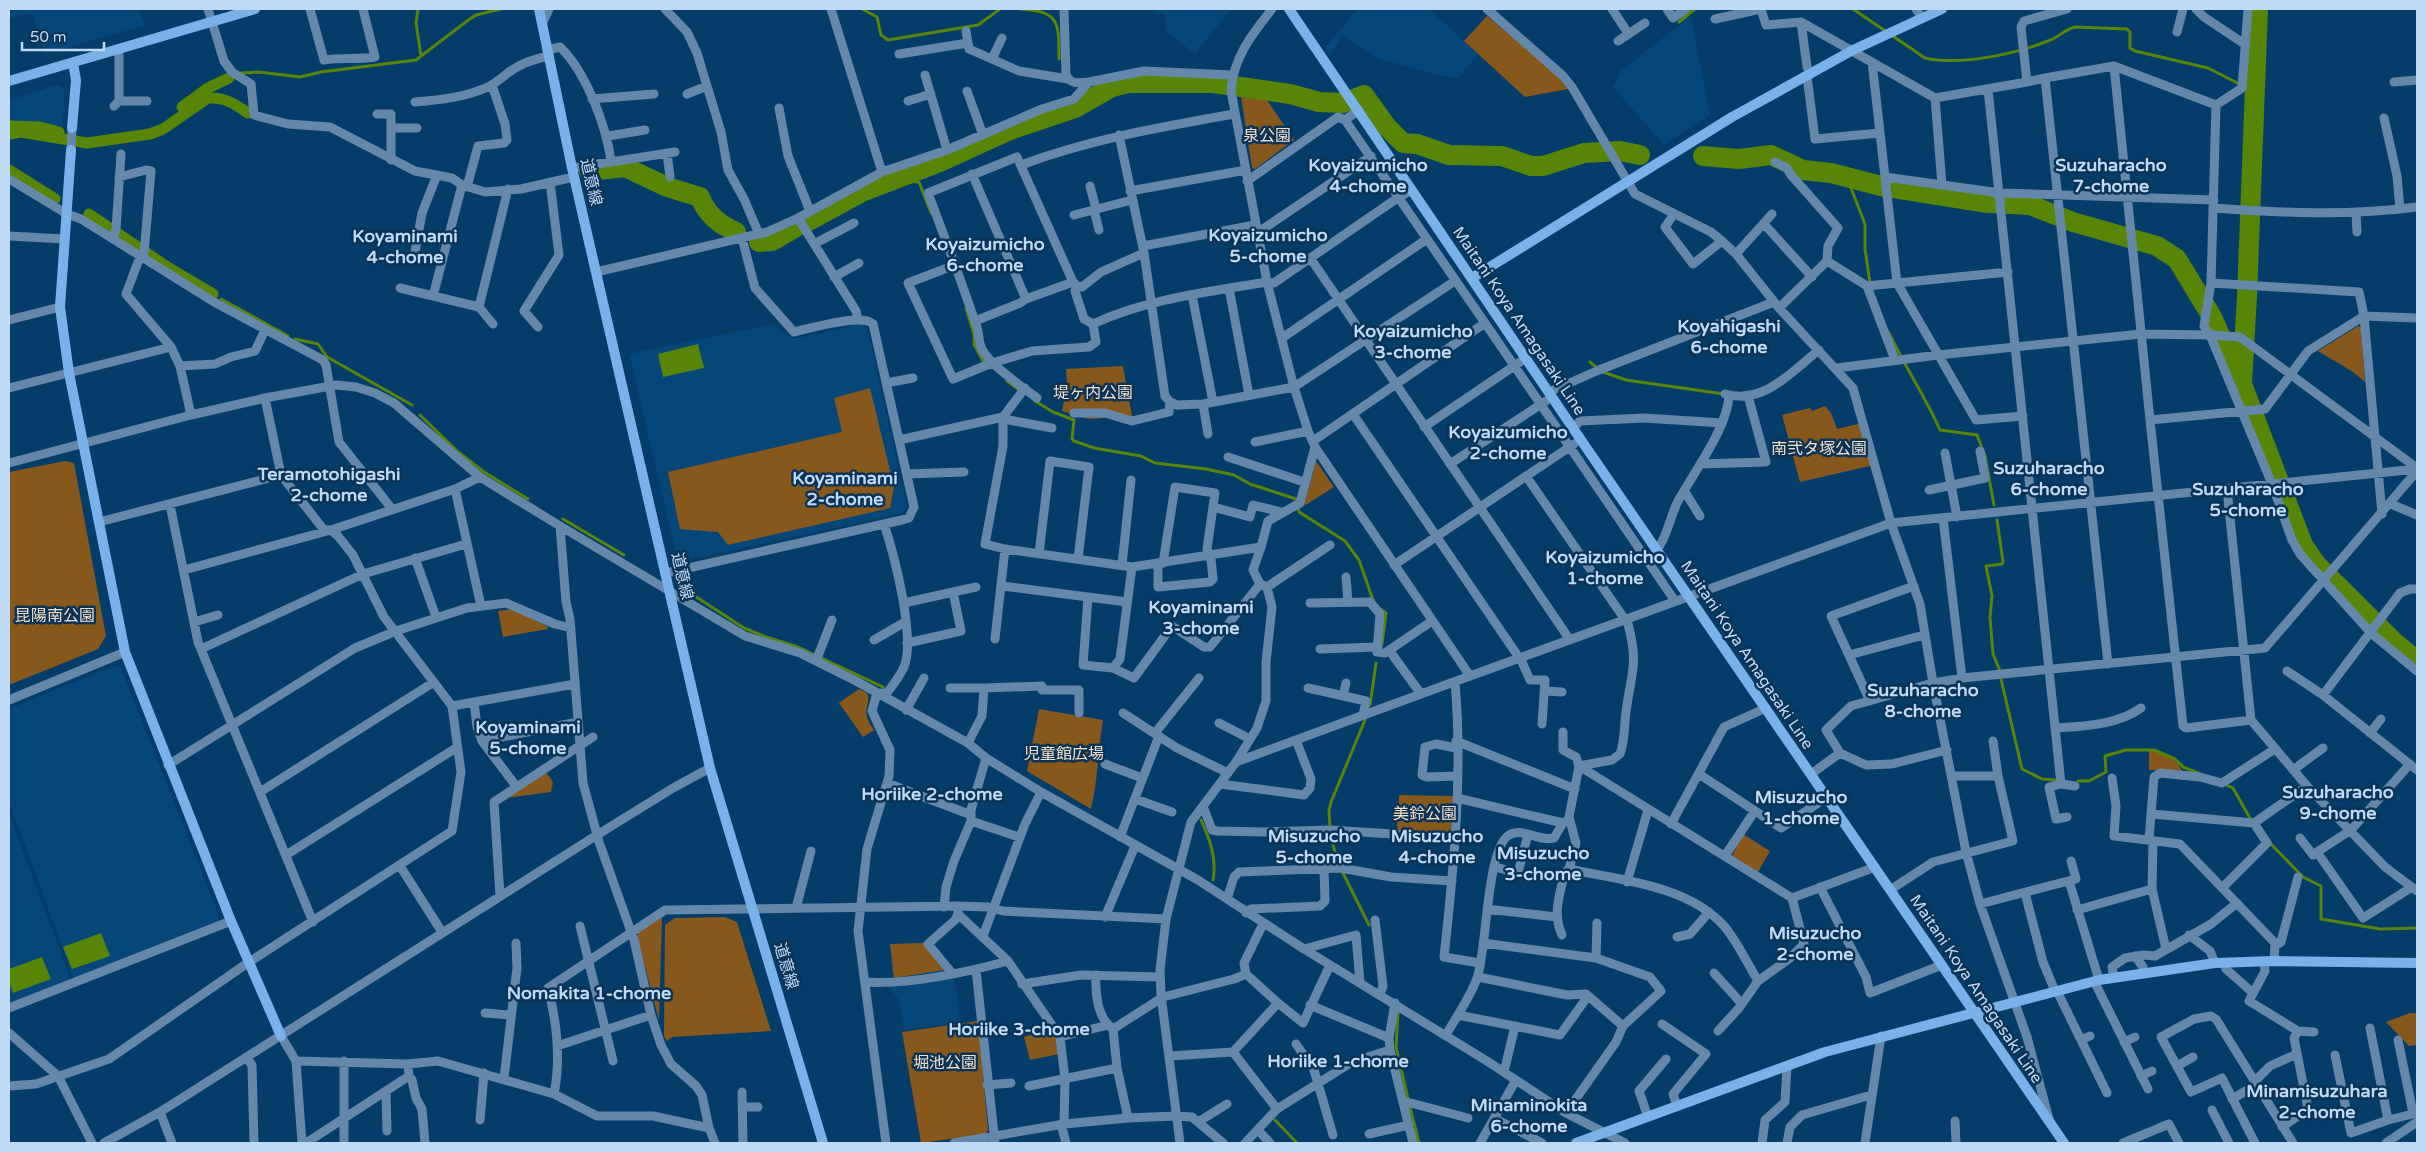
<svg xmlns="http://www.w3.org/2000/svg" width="2426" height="1152" font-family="'Varela Round','Noto Sans JP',sans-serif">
<rect width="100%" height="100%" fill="#043d6a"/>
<path fill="#06477a" d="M9,9H138L146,25L45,54L33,14L9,18Z
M1149,9H1231L1195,54L1166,31V15Z
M1357,9H1429L1478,54L1458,78L1442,76L1380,59L1342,36L1330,56L1325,48Z
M1691,16L1710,115L1664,145L1613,87L1622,70Z
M56,85L65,89L62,127L33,122H9V100Z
M773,324L793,339L862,324L867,327L907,506L903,513L678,562L630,357L634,353Z
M113,666L121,668L219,916L218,922L74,979L9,802V709Z
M9,813L71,981L9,1005Z
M923,943L954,977L961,1022L904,1030L901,1009L897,997L889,987L893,979L889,944Z"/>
<path fill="#87581b" d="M1487,16L1557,75L1568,89L1525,97L1464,41Z
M1241,97L1267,100L1294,140L1255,169L1252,168Z
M2358,326L2361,327L2365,382L2353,372L2318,351Z
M1123,366L1132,416L1089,419L1062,411L1067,385L1066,369Z
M870,388L894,487L890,508L728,545L718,532L680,529L668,472L842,432L834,398Z
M1825,406L1831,413L1837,429L1862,423L1874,465L1800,482L1782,415L1810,408L1812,411Z
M65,461L74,463L106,636L98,649L9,685L11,690L9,691V472Z
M1316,461L1334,487L1304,506Z
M512,609L547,626L548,629L503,637L498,611Z
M859,689L867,693C873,706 858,708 874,730L863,737L839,703Z
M1039,709L1103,720C1098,750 1098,780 1091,809L1027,771Z
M2149,750C2162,751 2177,759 2182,771L2149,770Z
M545,771L553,782L551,792L507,798Z
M1399,795L1453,796L1451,830L1448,833L1397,830Z
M1743,834L1770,851L1758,872L1732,856Z
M662,917L659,1020L637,937L639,931Z
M725,917L737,922L771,1031L672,1037L667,1041L664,1036L665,925L675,918Z
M924,943L944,970L894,978L890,944Z
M2410,1013H2417V1045L2409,1046L2386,1022Z
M978,1021L988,1130L986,1134L921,1143L902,1032Z
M1051,1028L1057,1035L1059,1054L1030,1060L1024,1037Z"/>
<path fill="#598507" d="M698,344L704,368L663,377L658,354Z
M101,933L110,956L72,969L63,947Z
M42,957L51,979L13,993L9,982V969Z"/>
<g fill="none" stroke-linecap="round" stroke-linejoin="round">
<path stroke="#598507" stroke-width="3" d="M418,9L416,23L421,56
M862,9L877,17L881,35L888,40L978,25L1000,9
M1020,9C1060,11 1059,23 1059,59
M1853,9L1925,58C1961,66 2014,54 2048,41C2058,38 2065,29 2075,27L2127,29L2130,32V48L2135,51L2208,68L2253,91
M1679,22L1695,9
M241,73L259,72L300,77L321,72L416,60L467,21L476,15L501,9
M1847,178L1865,224V249L1870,283
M892,180L919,182L931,213
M221,299L288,336
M966,308L974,334V344L983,361
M1889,333C1905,367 1925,396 1940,430L1977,435L1985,456L1994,505
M295,339L318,344L327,357L412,405
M1590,362L1597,368
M1603,372L1626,380L1724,394
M1007,381L1022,392
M1035,401L1053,412L1074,420L1072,439L1074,441L1094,448L1141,456L1155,463L1206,469L1234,475L1250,484L1296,499L1299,512L1345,541L1359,560L1374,603
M420,415L457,451L484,472L528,499
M563,519L624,555
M1997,520L2003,562L2002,564L1986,566L1992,596L1990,617L1993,654L2000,671
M684,589L744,628L766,637L798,647L883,687
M1380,609L1386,613L1382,644
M2001,679L2022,769L2042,779L2055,780
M1370,705L1376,663
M2078,781H2089L2106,772L2105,756L2126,750H2154L2175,759L2183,767L2198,773
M2224,784L2233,788L2251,820
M1201,820C1210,840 1217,858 1213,880
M1330,827L1329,810L1331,802L1365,720
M1330,835L1339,865
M2269,842L2303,877L2321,886V919L2380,929L2417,928
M1342,871L1369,925
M1398,1012L1396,1047L1408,1099
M1410,1107L1419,1143
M1275,1120L1297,1143"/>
<path stroke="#598507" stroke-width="11" d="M182,107L208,88L229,78
M9,126L40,127L59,132
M9,134L21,132L87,143L150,134L163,129L208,98C225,97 235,104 248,113
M9,170L55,199
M89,214L169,268L213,294"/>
<path stroke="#598507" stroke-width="20" d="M1703,156L1739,159L1771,155L1803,170L1831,173L1881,186L1988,203L2030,205L2073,222L2157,246L2177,259L2212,317L2242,384L2303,545L2316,564L2393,641L2417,661
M589,171L625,167L667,187L700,197C707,215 719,224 736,232
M805,223L862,192L940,162L1010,130L1075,108L1112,87L1128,83H1213L1290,94L1319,102L1343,103L1364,95L1387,127L1403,143L1417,144L1449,155L1502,156L1531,166H1543L1584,153L1620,151L1640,155
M759,242L772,241L796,227
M2242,382L2247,296L2258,9"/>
<path stroke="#6587aa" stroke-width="9" d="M208,9L224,61L232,72L251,84L254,115L288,124L330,127L415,171L452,178L462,185L485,192L521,189L574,177
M310,9L324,60C342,57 358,60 375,57L363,9
M665,9L687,32L697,53L721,132L728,170L744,199L759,234
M831,9L882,172
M1064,9L1066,75C1071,85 1079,83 1089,82
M1487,9L1563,76L1572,87L1635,194L1711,232L1722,241L1736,254L1779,308L1853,388L1891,523L1920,604L1933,683L1966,852L1980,904L2027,1037L2049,1119
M1612,9L1628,33
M1667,9L1673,18L1686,9
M1761,9L1766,25L1801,22L1935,98L1942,185
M1916,9L1922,18
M2196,9L2204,17L2246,45
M2248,9L2242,88L2216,105L2211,283L2359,292L2364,316L2382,514
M1715,19L1761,9
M1801,22L1807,67L1811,74
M542,24L549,9
M966,31L969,49L1019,71L1068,79
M2177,32L2183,9
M1618,41L1645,23
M547,50L560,47C586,72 606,125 611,161
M899,54L968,43
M992,59L1002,38
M1872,62L1897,283L1976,420L2023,416
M2114,66L2150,420
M925,75L947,150
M1807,76L1815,139L1880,133
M2027,82L2045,78
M2394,82L2417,80
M1988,89L2061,784L2075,786
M967,91L983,135
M687,94L707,86
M1935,98L2027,82L2021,27L2024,21L2067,9
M592,99L654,94
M119,101H147
M908,101L931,94
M415,102C441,100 467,97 490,86C497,82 503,77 509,72C520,64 534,59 548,56
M114,106L119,101V49
M779,108L788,156L810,211
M377,114H391V160
M2384,118L2397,176L2400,209
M1345,120L1485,323
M392,128H417
M608,136L645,130
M71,150L72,128
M667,153L670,177
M1775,162L1787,168L1791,175L1838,228L1828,246L1827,261L1779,308
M1021,165C1091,139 1161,127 1234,114
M572,168L675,152
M972,174L1026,299L1020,303L975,321L955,265L908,283L953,379L992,363L1032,351L1089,347L1096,342L1093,324C1147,299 1208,292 1267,282L1274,283L1399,197L1412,190
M119,177L146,170L151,171L144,254L138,262L126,294L171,347L180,366L191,415
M1885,177L2000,193L2214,200
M9,179L67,214L81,219L214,302L323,360L326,365L339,442L392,509
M1247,181L1338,117L1345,120L1359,110
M1090,186L1096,209
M467,187L478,146L504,143L507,140L505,124L492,85
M1130,191L1246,170
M2214,208C2282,213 2349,216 2417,207
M1094,210L1099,230
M2356,213L2357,232
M1674,214L1665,227L1693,264L1722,241
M1074,215L1132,200
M798,218L856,311L858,319
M1764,224L1812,277
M1257,233L1371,156
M9,236L64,239
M113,239L116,229L121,154
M814,244L854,223
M1143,246L1255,225
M415,252L422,213L437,175
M1144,253L1165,396L1170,402L1177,405L1203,404L1294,387L1455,281
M1736,254L1772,214
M1311,259L1570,640
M1827,261L1867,286L2008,272
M955,265L928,193L1017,157L1073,282
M596,272L767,232L798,218L882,172L947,150L1042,109L1074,99L1089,82L1144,71L1232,75
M834,277L859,263
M1077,286L1075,291L1084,319L1093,324
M1867,286L1895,360
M400,288L479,307L493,324
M1229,288L1249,395
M1192,295L1213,402
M433,296L462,185
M1026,299L1073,282L1077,286L1082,287L1101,272L1144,253L1119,135
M479,307L508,189
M9,320L60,307
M975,321C979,330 978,335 980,344C984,362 1022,386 1037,398
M538,327L524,311L559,255L550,182
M1282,338L1427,239
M180,366L215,364L231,357L255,351L265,330
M1837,368L1938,355L2141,334L2210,335L2204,326L2211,283
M886,383L913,378
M9,388L171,347
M1549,392L1599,370L1774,302
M1725,394C1764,405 1791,372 1819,350
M1203,404L1208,434
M1074,413H1105L1132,421L1169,412L1170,402
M1353,414L1522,662L1530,680H1545L1542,724
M1424,427L1526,358
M1052,428L1009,420L1003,417V446L985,544L1005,549L1132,567L1261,547L1268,521L1300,503L1315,447
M1573,428L1580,421L1644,418L1722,423
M899,440L1003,417L1025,388
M1313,441L1485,323L1675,601
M1255,442L1308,431
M1945,453L1957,517
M1228,457L1304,482
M9,463L191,415L265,398L336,385L356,387L375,393L394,403L480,477L560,526L745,636L800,653L856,681L968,743L986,758L1041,792L1198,880L1304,949L1487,1061L1566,1113L1625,1143
M1450,464L1546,401
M1700,464L1766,462L1748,396
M2417,468L2240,337L2210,335L2272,484L2292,540L2300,554L2371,633L2417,671
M907,474L964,472
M1526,476L1628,624C1639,665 1631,673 1626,712C1624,726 1625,741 1620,754L1612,760L1579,766L1792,898L1804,944L1790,958L1758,981C1747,963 1737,941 1724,926C1688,885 1619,880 1569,869L1576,843L1569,817L1579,766L1576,757L1563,750V732
M455,489L481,606
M2227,489L2251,720L2307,786L2385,867L2417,891
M1929,490L1985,478L1980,451
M1685,492L1700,516
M2391,504L2417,515
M170,505L198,642L313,922
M1943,518L1962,678
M99,522L281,475L265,398
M884,524C894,554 916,638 904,667C900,676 893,685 887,693H877L872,711L890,750L889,776L867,849L858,931L886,1143
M560,526L566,602L570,619L583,783L599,842L634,940L651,1015L661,1045L671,1064L696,1086L702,1095L709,1128L715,1143
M1657,550C1669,533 1669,519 1678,501C1694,472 1728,427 1729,395
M1039,554L1050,461L1089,467L1078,559
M415,558L436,617
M1163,563L1175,487L1215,493L1213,507L1250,517L1253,505L1281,512
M1158,564V587L1210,582L1213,579L1211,559L1207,549L1213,507
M1122,565L1131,480
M1394,565L1574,444
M184,570L331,530L455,489L480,477
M666,573L902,520L909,518L914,507L873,324C862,313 811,328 794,332L755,288L742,238
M1346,577L1348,602
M1002,586L1127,602
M1267,587L1330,545
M953,592L976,587
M1088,597L1083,665L1113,668L1134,678L1172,626L1204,647H1210L1260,584
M904,603L953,592L961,631L907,643
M1310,603L1370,602L1380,614L1377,652L1385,653L1432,621
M194,622L218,615
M995,639L1005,549
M874,640L905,622
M201,649L363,574L466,544
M1320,649L1378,647
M1389,650L1421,694
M1849,655L1924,635
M816,661L832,620
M2108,664L2045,78L2114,66L2216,105
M1113,668L1120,659L1132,567
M2287,671L2323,695L2417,770
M1470,676L1891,523L2417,469
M1455,682C1463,773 1454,866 1444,957L1480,963
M950,688H984
M1308,688L1366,701L1363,715
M1545,691L1562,692
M2323,695L2400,593L2410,589H2417
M1343,696L1346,683
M9,700L125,652
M1870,701L1831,616L1914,586
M474,702L477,727L482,741L516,786
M452,706L575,684
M906,710L924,678
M1123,713L1177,748L1228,773
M2251,720L2186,728L2183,726L2150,420L2265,409L2308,351L2364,316L2417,318
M1219,723L1250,739
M2056,728C2085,726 2117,725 2141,708
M1155,733L1199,678
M2370,733L2381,719
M482,741L578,722
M1456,741L1575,789
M968,743L982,716L984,688L1042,686V690H1079V713
M1456,748L1436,744L1425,747L1422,775L1427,777L1457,776
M1840,753L1826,730L1851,706L1933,683L1962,678L2265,648L2417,471
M1236,762L1257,728L1266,701V662L1272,607L1267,587L1260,584L1253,570L1261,547
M1105,764L1142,778
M2410,764L2351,830L2317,852L2363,918L2412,887
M168,765L355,648L396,631L467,608L506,603L555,624L571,628
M2293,770L2323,748
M1699,774L1781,828L1827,797
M1811,774L1840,753L1866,765L1892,764L1947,750
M1952,776H1998L1993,741
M2112,778L2116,806L2114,836L2180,844L2275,943L2274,961
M887,783L966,813L971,810
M1220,784L1304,795L1310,788L1311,779L1296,740
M2061,784L2049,787L2056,819L2067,817
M260,792L434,682
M1457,798L1563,823L1568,820
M1135,799L1172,812
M1203,806L1212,830L1217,831L1265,832L1330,830L1455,838
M2152,814L2254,823L2307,786
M971,821L1019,837
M1671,824L1724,727L1766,708
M1120,837L1159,736
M2300,838L2313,855L2318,853
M2149,840L2154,777L2160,773L2200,777L2222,783L2275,749
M2153,841L2152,889L2166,949
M286,855L456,748
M1725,856L1754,812
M400,866L442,932
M1495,867L1518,873L1528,834
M2069,881L2099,980
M1627,882L1648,810
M1820,887L1866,977L1870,993L1942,965
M2222,888L2267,843L2254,823
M1890,890L1933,862L2013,841L1998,776
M2025,893L2043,962L2055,991
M500,896L494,802L593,737
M1792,898L1875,867
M1227,899L1234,877L1239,872L1341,868L1391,877L1452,881
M1980,904L2076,879L2071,861
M958,906V914L1008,961L1060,1037L1065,1079L1064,1124
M944,907L946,887L954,861L971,821V810L986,758
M796,908L811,851
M1487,909L1557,917
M2077,910L2152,889
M1246,913L1251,909L1320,906L1325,901L1324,869
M1105,917L1135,846
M1375,920L1383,986L1380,994
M580,926L613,1061
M1562,935C1552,914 1560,893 1565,872L1569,869
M2189,935L2210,951L2215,963
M983,936L1025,824L1041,792
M1677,937L1690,934L1709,912
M1483,943L1596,958L1650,977L1661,991L1623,1026L1616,1042L1566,1113
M2275,946L2281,942L2298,877
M1304,949L1356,935L1360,983
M2135,956L2143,967L2144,973
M1596,958L1597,923
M2264,961L2265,971L2249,1001L2298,1031L2314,1032
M2225,963L2226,969L2253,993
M976,970L995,1143
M952,973L928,944L955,920L958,914
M1714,973L1741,1003
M1246,974L1278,1003
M1096,975C1095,992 1097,1018 1113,1029L1117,1068L1128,1118
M1478,977L1567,995L1586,994L1623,1026
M2114,977L2112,967L2125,958L2143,955L2155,956L2211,924L2237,903
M2094,981L2148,1089
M865,982C911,985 964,973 1008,961
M1022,984L1081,975L1160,977
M2057,991L2107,1093
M1310,1005L1389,1038
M9,1008L231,921
M485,1013L511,1015
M1458,1015L1560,1035L1588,996
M1662,1024L1706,1054L1673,1094L1677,1106
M2370,1028L2388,1120
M1113,1029L1163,997L1234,979L1246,974L1244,963L1263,924
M1718,1031L1739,1008L1758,981
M9,1033L58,1076L92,1143
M1446,1035C1456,1017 1470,998 1477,978C1487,952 1486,849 1509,835C1523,827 1539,842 1554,838L1563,823
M281,1036L296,1061L408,1064L438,1061L554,1094L597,1116H653L709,1128
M1060,1037L1108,1025
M2081,1040L2090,1036
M2398,1040L2413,1113
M2124,1042L2135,1037
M1296,1044L1314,1070L1333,1135
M557,1046L651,1015
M1390,1050L1413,1143
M1233,1052L1278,1003L1303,1023L1330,965
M2335,1055L2351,1133L2388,1120L2417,1113
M1170,1056L1233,1052L1277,1109
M246,1057L252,1065L254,1143
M296,1061L302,1143
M344,1061V1143
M2177,1066L2193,1057
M1504,1072L1515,1026
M409,1076L412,1080L416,1098L422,1109L425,1143
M2141,1076L2152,1071
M504,1078L517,968L516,943
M2254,1082L2270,1066L2297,1054
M987,1085L1011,1083
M9,1086L36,1084L109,1059L249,962L452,831L461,772L452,706L384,617L353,555L338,536L331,530H324L281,475
M1029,1086L1117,1068
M742,1092L743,1143
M386,1093L387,1131
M554,1094C561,1059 557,1023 548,988L665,910L958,906L988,907L1003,911L1166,919
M2232,1099L2256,1085
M1403,1101L1468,1118
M743,1107H758
M2212,1110L2229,1143
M1648,1117L1639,1091L1666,1059
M1494,1118L1542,1143
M480,1120L484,1073
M1955,1121L1956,1143
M1198,1122L1227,1104
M1061,1124L1066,1143
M2282,1127L2308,1109L2294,1038L2298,1031
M1258,1130L1270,1143
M1369,1134L1409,1125
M104,1143L160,1112
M172,1143L160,1112L597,835L673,788L710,768
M306,1143L409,1076L408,1064
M954,1143L1064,1124L1128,1118L1176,1116L1192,1117L1223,1143
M1180,1143L1161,995L1160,970L1166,919L1191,822L1236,762L1470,676L1315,447L1308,431L1294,387L1267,282L1231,91C1233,58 1252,34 1272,9
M1245,1143L1277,1109L1352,1062L1390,1050L1389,1038L1395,1003
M1480,1143L1516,1080
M1762,1143L1765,1120L1785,1102L1787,1066
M1787,1143L1790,1127L1802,1115L1871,1095
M1865,1143L1881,1036
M2123,1143L2169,1124L2179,1143
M2255,1143L2222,1078L2191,1092L2161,1037L2194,1019L2211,1016L2216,1019L2293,1143
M2386,1143L2417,1122"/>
<path stroke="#79b1e9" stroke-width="10" d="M539,9L572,168L710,768L823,1143
M1289,9L1581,440L2064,1143
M9,81L255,9
M72,128L76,80L73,63
M71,150L60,307L69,373L125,652L231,921L281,1036
M1472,278L1732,117L1853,50L1942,9
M1576,1143L1825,1052L2099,980L2215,963L2274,961L2417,963"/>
</g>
<g text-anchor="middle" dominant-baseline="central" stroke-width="5" stroke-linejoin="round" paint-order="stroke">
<g font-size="16" fill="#f2dfca" stroke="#0b3355">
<text x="1267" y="136">泉公園</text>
<text x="1093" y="393">堤ヶ内公園</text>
<text x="1819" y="449">南弐タ塚公園</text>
<text x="55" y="616">昆陽南公園</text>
<text x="1064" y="754">児童館広場</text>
<text x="1425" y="814">美鈴公園</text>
<text x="945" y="1063">堀池公園</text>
</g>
<g font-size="16" fill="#c0daf6" stroke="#0b3355">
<text transform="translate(591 182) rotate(77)">道意線</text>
<text transform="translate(1519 321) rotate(56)">Maitani Koya Amagasaki Line</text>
<text transform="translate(682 576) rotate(77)">道意線</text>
<text transform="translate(1747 655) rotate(56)">Maitani Koya Amagasaki Line</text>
<text transform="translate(786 966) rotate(73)">道意線</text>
<text transform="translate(1976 989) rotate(56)">Maitani Koya Amagasaki Line</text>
</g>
<g font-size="18" font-weight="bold" fill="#c0daf6" stroke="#0b3355">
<text x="1368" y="165">Koyaizumicho<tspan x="1368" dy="21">4-chome</tspan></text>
<text x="2111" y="165">Suzuharacho<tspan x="2111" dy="21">7-chome</tspan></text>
<text x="1268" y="235">Koyaizumicho<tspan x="1268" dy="21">5-chome</tspan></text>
<text x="405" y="236">Koyaminami<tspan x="405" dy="21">4-chome</tspan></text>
<text x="985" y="244">Koyaizumicho<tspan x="985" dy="21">6-chome</tspan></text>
<text x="1729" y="326">Koyahigashi<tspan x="1729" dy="21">6-chome</tspan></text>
<text x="1413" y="331">Koyaizumicho<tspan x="1413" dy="21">3-chome</tspan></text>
<text x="1508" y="432">Koyaizumicho<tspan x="1508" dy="21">2-chome</tspan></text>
<text x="2049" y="468">Suzuharacho<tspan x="2049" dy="21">6-chome</tspan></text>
<text x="329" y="474">Teramotohigashi<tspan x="329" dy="21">2-chome</tspan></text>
<text x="845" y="478">Koyaminami<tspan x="845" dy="21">2-chome</tspan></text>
<text x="2248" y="489">Suzuharacho<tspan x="2248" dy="21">5-chome</tspan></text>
<text x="1605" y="557">Koyaizumicho<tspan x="1605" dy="21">1-chome</tspan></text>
<text x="1201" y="607">Koyaminami<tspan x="1201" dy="21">3-chome</tspan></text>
<text x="1923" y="690">Suzuharacho<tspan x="1923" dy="21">8-chome</tspan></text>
<text x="528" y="727">Koyaminami<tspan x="528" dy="21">5-chome</tspan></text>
<text x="2338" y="792">Suzuharacho<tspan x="2338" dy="21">9-chome</tspan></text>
<text x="932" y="794">Horiike 2-chome</text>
<text x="1801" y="797">Misuzucho<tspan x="1801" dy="21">1-chome</tspan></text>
<text x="1314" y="836">Misuzucho<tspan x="1314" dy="21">5-chome</tspan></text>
<text x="1437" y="836">Misuzucho<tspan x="1437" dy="21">4-chome</tspan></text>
<text x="1543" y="853">Misuzucho<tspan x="1543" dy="21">3-chome</tspan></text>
<text x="1815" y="933">Misuzucho<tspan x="1815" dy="21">2-chome</tspan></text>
<text x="589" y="993">Nomakita 1-chome</text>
<text x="1019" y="1029">Horiike 3-chome</text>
<text x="1338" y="1061">Horiike 1-chome</text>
<text x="2317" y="1091">Minamisuzuhara<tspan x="2317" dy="21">2-chome</tspan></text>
<text x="1529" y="1105">Minaminokita<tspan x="1529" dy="21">6-chome</tspan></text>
</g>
</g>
<rect width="2426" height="1152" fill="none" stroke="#c0daf6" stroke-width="20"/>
<path d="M22 42v8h82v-8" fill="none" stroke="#c0daf6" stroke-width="2.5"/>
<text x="30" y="42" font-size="15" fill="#c0daf6" stroke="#0b3355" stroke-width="4" paint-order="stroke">50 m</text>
</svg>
